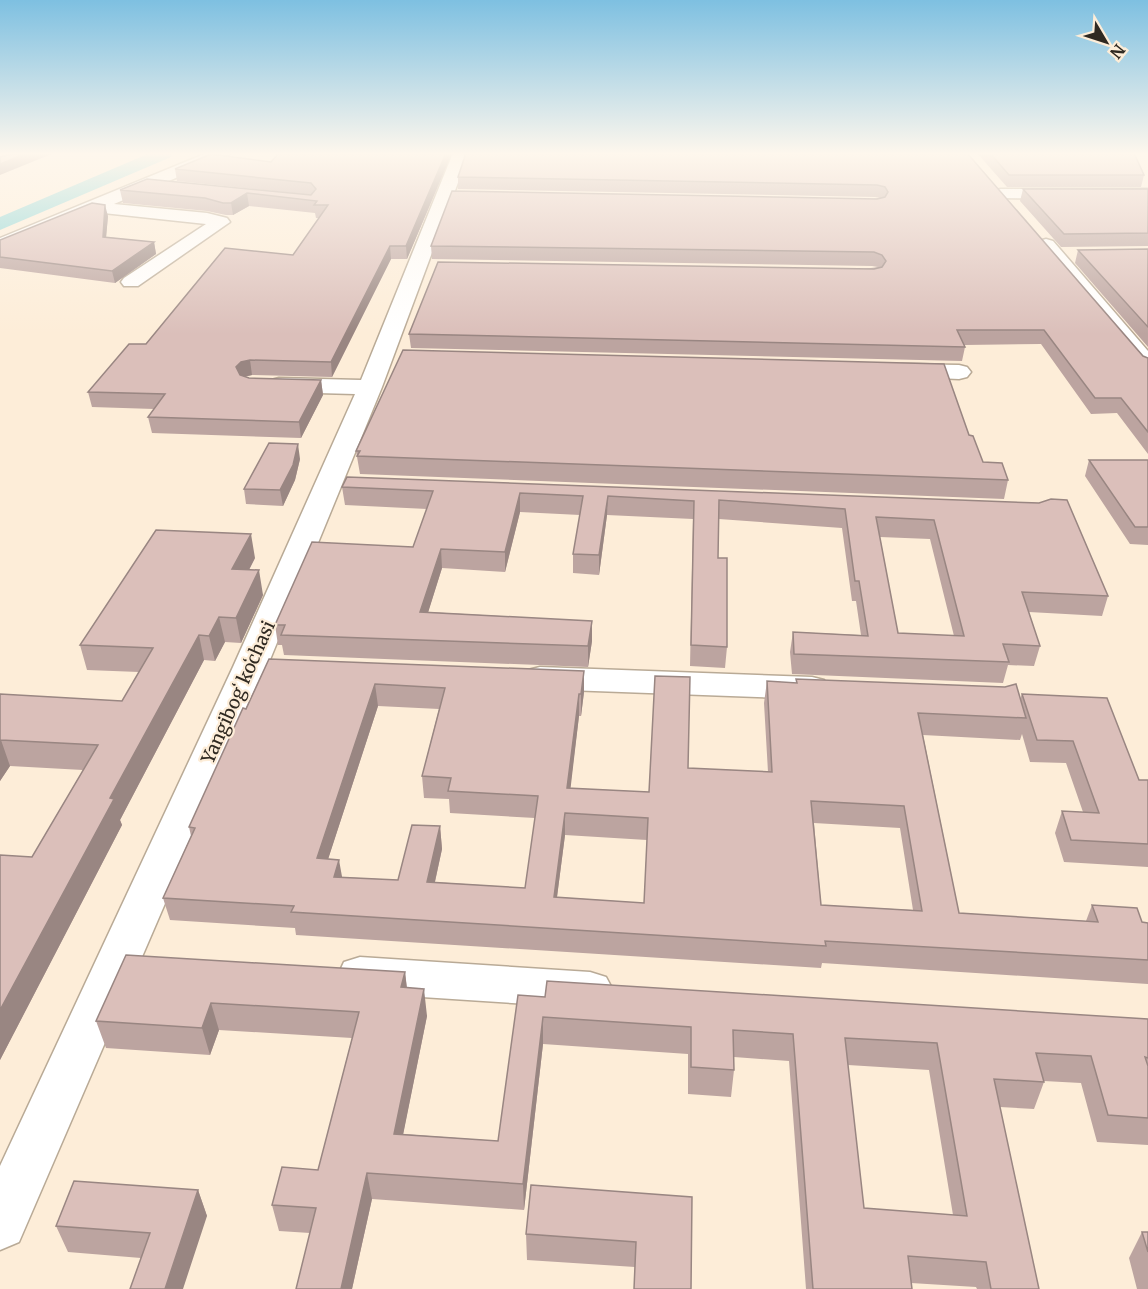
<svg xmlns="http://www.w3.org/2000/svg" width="1148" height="1289" font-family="Merriweather,serif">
<rect width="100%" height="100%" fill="#fdedd8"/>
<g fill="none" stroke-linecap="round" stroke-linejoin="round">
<path fill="#7fd3d6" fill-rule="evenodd" d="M150,153H173L171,157L0,230V217Z"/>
<defs>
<path id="minor" d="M207,153H230L228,156L114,204L207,213L227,218L230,222L138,286H124L121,282L124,278L206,224L94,212L0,251V238Z
M453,153H469L382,387L267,667L19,1242L0,1250V1166L233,667L355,394L279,392L271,390L267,385L271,380L279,378L361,380Z
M1001,189H1148V199L995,198L992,194L995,190Z
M1046,239L1053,241L1148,351V372L1140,370L1039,249L1036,245L1039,241Z
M902,364L959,365L967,367L971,372L967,377L959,379L894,376L890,371L894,366Z
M540,667L812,677L824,680L829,688L824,696L812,699L540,689L528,686L523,678L528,670Z
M360,957L590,972L606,977L613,990L606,1003L590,1008L360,993L344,988L338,975L344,962Z"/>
</defs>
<use href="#minor" stroke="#b9aa96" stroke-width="3"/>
<use href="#minor" fill="#fff" fill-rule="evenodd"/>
</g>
<path fill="#bca4a0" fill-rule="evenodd" d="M452,153L407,259H391L332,377L252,375L244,377L249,378L321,380L323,395L301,438L152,433L148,417L154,409L92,407L88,392L146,344L293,255L319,218H316L315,213L249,206L233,215H226L207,211L123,203L120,190L311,195L177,181L175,169L271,162Z
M967,153L1143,356L1148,358V454L1117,413L1091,414L1041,344L964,345L965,347L962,361L411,348L409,334L878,267L872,266L432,259L431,246L880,198L875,197L458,189V177Z
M977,153H1134L1144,175L1141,187H1007Z
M1023,189H1148V246L1061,247L1020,201Z
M108,216L106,237L154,242L156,254L115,283L0,268V240Z
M1148,249V347L1075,263L1078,250Z
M969,435L983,462L1008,480L1004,499L360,474L356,451Z
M300,459L295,480L283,506L246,504L244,489Z
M1089,460H1148V545L1130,544L1085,476Z
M342,487L1039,503L1108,596L1102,616L1029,612L1040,646L1034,666L1008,665L1003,683L792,674L790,652L793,632L861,635L856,601H852L842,528L719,519L718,558L727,647L725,668L690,666L693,519L607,515L599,575L573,573V554L580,515L520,512L505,572L442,568L428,612L592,621V641L588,667L284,655L282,645H278L275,625L413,547L427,509L345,505ZM880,537L930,539L954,636L898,633Z
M255,558L249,570L263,595L241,643L225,642L215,661L204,660L120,820L122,825L0,1060V855L32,857L83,770L10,766L0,781V694L122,701L139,672L87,670L80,645Z
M269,659L584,692L581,716H579L570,788L649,792L688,768L768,772L764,703L767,681L796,683V679L1020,699L1022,694L1139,780H1148V867L1064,862L1055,833L1062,811L1083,812L1066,763L1030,762L1022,734L1020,740L923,735L959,913L1086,921L1092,905L1142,922L1148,923V984L822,963L821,968L296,935L295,928L170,920L163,898L191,836L189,827ZM378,706L439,709L422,776L424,798L449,799L450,813L535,818L525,888L435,882L442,849L440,826L398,880L342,877L328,859ZM814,823L900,828L913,910L821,905ZM565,835L647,840L644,903L557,897Z
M405,972L407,988L427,1016L403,1134L498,1141L545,997L1148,1019V1145L1097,1142L1081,1083L1044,1081V1082L1034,1109L1000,1107L1039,1289H977L976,1287L911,1283L912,1289H806L789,1061L734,1057V1070L731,1097L688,1094V1054L543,1044L524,1210L372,1199L352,1289H296L310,1233L279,1231L272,1205L318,1170L352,1038L219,1030L210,1055L106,1048L96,1021ZM848,1065L929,1070L953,1215L864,1208Z
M198,1190L207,1216L141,1258L68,1252L56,1226Z
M692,1197L635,1267L527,1260L526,1234Z
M1142,1232H1148V1289H1137L1129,1258Z"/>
<path fill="#998682" d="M27,153H54L0,175V164Z
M446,153H452L407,259L406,246Z
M247,193L249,206L233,215L231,203Z
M105,205L108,216L105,249L103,237Z
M154,242L156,254L115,283L112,271Z
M390,246L391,259L332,377L331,362Z
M250,360L252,375L243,377L238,383L236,367L241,362Z
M321,380L323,395L301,438L299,422Z
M298,444L300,459L295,480L283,506L280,490Z
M520,493V512L505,572V552Z
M608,496L607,515L599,575V555Z
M251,534L255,558L237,593L232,569Z
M441,549L442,568L422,632L420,612Z
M259,570L263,595L241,643L236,618Z
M219,617L225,642L215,661L209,636Z
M592,621V641L588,667V646Z
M199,635L204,660L120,820L122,825L0,1060V1010L110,798Z
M584,671V692L581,716V694Z
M375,684L378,706L321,881L317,858Z
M579,694V716L568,810L567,788Z
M1,740L10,766L0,781V741Z
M565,813V835L554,920V897Z
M440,826L442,849L430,904L427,882Z
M339,860L343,882L334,877Z
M405,972L408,999L401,987Z
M424,989L427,1016L398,1160L394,1134Z
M211,1003L219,1030L210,1055L202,1028Z
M543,1017V1044L524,1210L523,1184Z
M367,1173L372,1199L352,1289H341Z
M198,1190L207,1216L183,1289H165Z"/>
<path fill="#dbbfba" stroke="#998682" stroke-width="1.5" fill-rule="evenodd" d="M14,153H27L0,164V157Z
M279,153H446L406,246H390L331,362L250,360L241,362L236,367L240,375L249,378L321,380L299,422L148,417L165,394L88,392L129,344H146L225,248L293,255L328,205H314L317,201L247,193L231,203H223L205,198L120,190L147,179L311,195L316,189L311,183L175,169L211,154L271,162Z
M466,153H967L1143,356L1148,358V432L1121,398H1095L1044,330H957L965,347L409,334L438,262L874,269L882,267L886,261L882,255L874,252L431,246L452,191L877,199L885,197L888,192L885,187L877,185L458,177Z
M990,153H1134L1144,175H1009Z
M1023,189H1148V233L1064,234Z
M92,203L105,205L103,237L154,242L112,271L0,257V240Z
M1148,249V327L1078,250Z
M403,350L944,364L969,435L973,436L983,462L1002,463L1008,480L357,456L360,451H356Z
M269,443L298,444L293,465L280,490L244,489Z
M1089,460H1148V527H1135Z
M347,477L1039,503L1051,499L1067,500L1108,596L1022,592L1040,646L1003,644L1009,662L794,654L793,632L868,636L859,581H855L845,509L719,500L718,558H727V647L691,645L694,501L608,496L599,555L573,554L583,496L520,493L505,552L441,549L420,612L592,621L588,646L281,635L285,625H275L312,542L413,547L433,491L342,487ZM876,517L934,520L964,636L898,633Z
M156,530L251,534L232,569L259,570L236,618L219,617L209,636L199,635L110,798L114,799L0,1010V855L32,857L98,745L1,740L0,741V694L122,701L153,648L80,645Z
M269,659L584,671L581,694H579L567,788L649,792L655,676L690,677L688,768L772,772L767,681L797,683L796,679L1005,687L1016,684L1026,718L918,713L959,913L1098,922L1092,905L1137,908L1142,922L1148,923V960L825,941L826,946L418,920L291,912L294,906L163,898L195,828L189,827L243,708L246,709ZM375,684L445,688L422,776L451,778L448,791L538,796L525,888L427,882L440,826L412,825L398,880L334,877L339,860L317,858ZM811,801L904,806L922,911L821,905ZM565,813L648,818L644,903L554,897Z
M1022,694L1107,698L1139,780H1148V844L1071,840L1062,811L1099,813L1073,741L1037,740Z
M126,955L405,972L401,987L424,989L394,1134L498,1141L518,995L545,997L547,981L1148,1019V1058L1145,1057L1148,1066V1118L1108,1115L1091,1056L1036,1053L1044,1082L994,1079L1039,1289H991L986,1262L908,1256L912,1289H813L793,1034L733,1030L734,1070L691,1067V1027L543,1017L523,1184L367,1173L341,1289H296L316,1208L272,1205L282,1167L318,1170L359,1012L211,1003L202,1028L96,1021ZM845,1038L937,1043L967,1216L864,1208Z
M74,1181L198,1190L165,1289H130L150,1233L56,1226Z
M531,1185L692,1197L691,1289H634L636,1242L526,1234Z
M1142,1232H1148V1252Z"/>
<linearGradient id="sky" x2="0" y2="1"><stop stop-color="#7ec0e1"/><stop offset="0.46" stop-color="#fef7ed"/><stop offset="1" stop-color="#fef7ed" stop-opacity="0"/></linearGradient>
<rect width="1148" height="334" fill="url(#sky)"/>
<g text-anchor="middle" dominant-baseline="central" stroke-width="4.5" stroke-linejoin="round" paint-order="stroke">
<g font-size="18" fill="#2f2921" stroke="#fdedd8">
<text transform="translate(238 692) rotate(-66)">Yangibogʻ koʻchasi</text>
</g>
</g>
<g transform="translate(1106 42) rotate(129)" stroke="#fdedd8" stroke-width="4.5" paint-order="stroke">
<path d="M0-4.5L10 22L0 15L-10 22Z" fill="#2f2921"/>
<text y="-9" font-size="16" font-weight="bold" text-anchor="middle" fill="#2f2921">N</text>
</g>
</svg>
